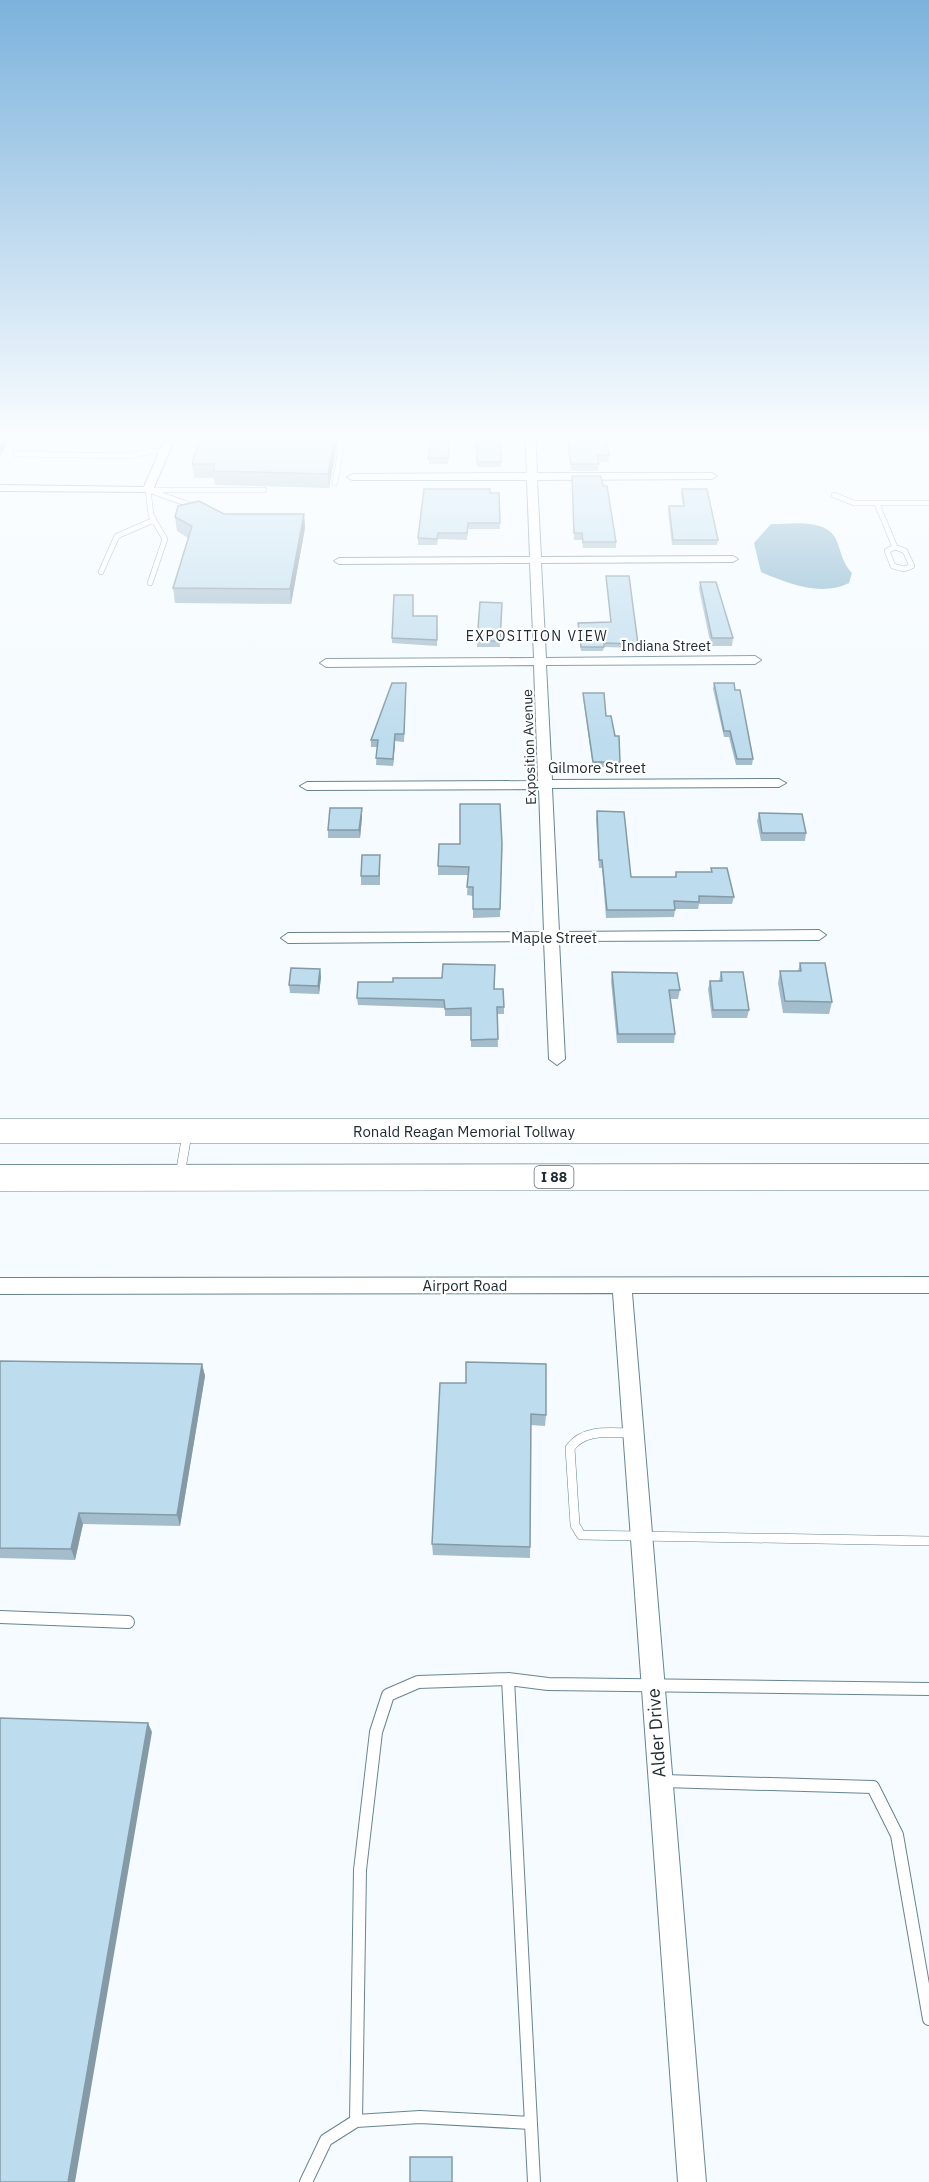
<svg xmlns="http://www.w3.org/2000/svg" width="929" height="2182" font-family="'IBM Plex Sans',sans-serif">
<rect width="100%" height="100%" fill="#f5fbfe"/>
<path fill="#7baec9" d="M771,524C793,524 830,517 838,544C842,556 843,563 852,573L849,583C821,597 787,583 761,572L754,543Z"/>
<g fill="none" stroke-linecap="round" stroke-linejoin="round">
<defs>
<path id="lane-far2" d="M0,435L28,440H128L144,444L150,451
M170,439L220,434
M16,454L130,456L150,451H166
M335,483L343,436L338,434
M148,490L196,507
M148,490L151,515L165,539L150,583
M152,490H264
M834,495L854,503H929
M877,504L895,547
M895,547L905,551L912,566L904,569L893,566L887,551Z
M101,572L117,536L154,520"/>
<path id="lane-far1" d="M180,1175L187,1134
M632,1433C611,1433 584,1428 570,1448L575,1525L581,1535L929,1541"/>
<path id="lane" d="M0,1617L128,1622
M663,1781L873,1787L897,1835L929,2019
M356,2121L360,1870L376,1732L388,1695L418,1682L508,1679
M306,2182L326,2140L356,2121L420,2117L531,2123
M534,2182L508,1679L548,1684L929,1689"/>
<path id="street" d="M167,434H177L152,492L0,491V485L144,487Z
M525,434H535L537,473H712L717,476L712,479L537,480L541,557L733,556L738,559L733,562L541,563L546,658L755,656L761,660L755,664L546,665L552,780L779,779L786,783L779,787L552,788L559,932L819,930L826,935L819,940L559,941L565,1059L557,1065L549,1059L544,941L288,943L281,938L288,933L544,932L539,789L307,790L300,786L307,782L538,781L534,665L326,667L320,663L326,659L534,658L530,563L339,564L334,561L339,558L530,557L527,480H352L347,477L352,474L527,473Z
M929,1277V1293H632L706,2182H678L613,1293L0,1294V1278Z"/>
<path id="highway" d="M0,1119H929V1143H0Z
M929,1164V1190L0,1191V1165Z"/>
</defs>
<use href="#lane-far2" stroke="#678494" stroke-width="6"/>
<use href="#lane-far1" stroke="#678494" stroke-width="10"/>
<use href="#lane" stroke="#678494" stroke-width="14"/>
<use href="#street" stroke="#678494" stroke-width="2"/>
<use href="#highway" stroke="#678494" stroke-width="1"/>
<use href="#lane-far2" stroke="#fff" stroke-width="5"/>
<use href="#lane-far1" stroke="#fff" stroke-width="9"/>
<use href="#lane" stroke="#fff" stroke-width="12"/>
<use href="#street" fill="#fff" fill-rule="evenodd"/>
<use href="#highway" fill="#fff" fill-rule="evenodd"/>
</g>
<path fill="#a3bdcc" d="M201,434H337L338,439L329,488L215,485L214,478H194L192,464Z
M451,434L448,464H429L428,458Z
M475,434L501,462V467H477Z
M566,434H605L609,455L608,462H598V471H571Z
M572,476L603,486L616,542V548H583L582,540H574Z
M682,489L718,540L717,545H672L668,511L669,506H683L681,494Z
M490,493L500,523V529H468L467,540L438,539L437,545H418V538Z
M224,514H304L305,528L291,604L175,603L173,588L188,538L177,531L175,517Z
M606,576L638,644V648L604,647L603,651H581L578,623L611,622Z
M700,582L733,638L732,646H711L699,589Z
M502,603L500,647H477V641Z
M413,616H437V646L392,643V638Z
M406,683L404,742L395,741L393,766L376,765L377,747H371V740Z
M714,683L753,759L752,765H736L729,737H724L713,689Z
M583,693L606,716L620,762V767H593L583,698Z
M362,808V817L360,838H328V830Z
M597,811L631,877H675L676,872H711V868L734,897L732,904H699L698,909H675L674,917L606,918L602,868H599L596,819Z
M759,813L806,833L805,841H761L757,821Z
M502,844L500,917L473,918V896L467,895L468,875H438V866Z
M380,855V885H361V876Z
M800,963L832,1002L829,1014L783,1013L778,983L780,971H798Z
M320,969L321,977L319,994L290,993L289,985Z
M612,972L680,990L678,999H670L675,1034L674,1043H617L611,981Z
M721,972L749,1010L747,1018H712L708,989L710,981H719Z
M442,978L494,989L504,1007V1014H497L498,1047H471V1016H445V1008L358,1005L357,998L393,982Z
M0,1361L202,1364L205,1376L180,1526L83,1524L75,1560L0,1558Z
M440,1383L546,1415L545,1426L531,1425L530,1558L433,1555L432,1544Z"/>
<path fill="#849aa6" d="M4,434H6L8,441L0,457V442Z
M335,434H337L338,439L329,488L328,474Z
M304,514L305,528L291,604L290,589Z
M395,734V741L393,766V759Z
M362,808V817L360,838L359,830Z
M320,969L321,977L319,994L318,986Z
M202,1364L205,1376L180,1526L177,1515Z
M79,1513L83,1524L75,1560L71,1549Z
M148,1723L152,1732L75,2182H68Z"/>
<path fill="#bddced" stroke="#849aa6" stroke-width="1.5" d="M0,434H4L0,442Z
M201,434H335L328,474L213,471L215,464H192Z
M431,434H450L448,458H428Z
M476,434H500L501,462H477Z
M567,434H605L609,455H597L599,464H571Z
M572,476H601L603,486H607L616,542H583L582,533H574Z
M424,489H490V493H499L500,523H468L467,533H438L437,539L418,538Z
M682,489H707L718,540H673L669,506H684Z
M199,501L224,514H304L290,589L173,588L192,526L175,517L178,506Z
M606,576H629L638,644L604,643V647H581L578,623L611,622Z
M700,582H716L733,638H712Z
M394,595H413V616H437V640L392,638Z
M480,602L502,603L500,641H477Z
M392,683H406L404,734H395L393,759L376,758L378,740H371Z
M714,683H734L735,690H740L753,759H737L730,731H724Z
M583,693H604L606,716H611L615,736H619L620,762H593Z
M460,804H500L502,844L500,909H473V887H467L469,867L438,866L439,844H460Z
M330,808H362L359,830H328Z
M597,811L624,812L631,877H676V872H712L711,868H727L734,897L699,896V902L674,901L675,910H607L602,860H599Z
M759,813L802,814L806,833H762Z
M362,855H380L379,876H361Z
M800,963H825L832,1002L785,1001L780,971H801Z
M443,964L495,965L494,989H503L504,1007H497L498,1039L471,1040V1008L445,1009L444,1000L357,998L358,982H393V978H442Z
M291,968L320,969L318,986L289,985Z
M612,972L677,973L680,990H669L675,1034H618Z
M721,972H743L749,1010H713L710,981H722Z
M0,1361L202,1364L177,1515L79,1513L71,1549L0,1548Z
M466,1362L546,1364V1415L531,1414L530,1547L432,1544L440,1383H466Z
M0,1718L148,1723L68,2182H0Z
M410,2157H452V2182H410Z"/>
<linearGradient id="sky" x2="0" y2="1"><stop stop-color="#7cb2dc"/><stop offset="0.59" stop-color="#fafdff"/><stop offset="1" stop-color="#fafdff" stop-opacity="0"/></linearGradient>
<rect width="929" height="740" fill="url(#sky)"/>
<g text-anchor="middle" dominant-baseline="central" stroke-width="4.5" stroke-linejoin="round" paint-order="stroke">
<g font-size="14" letter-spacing="1.5" fill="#212d33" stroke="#fff">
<text x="537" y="636">EXPOSITION VIEW</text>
</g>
<g font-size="14" fill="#212d33" stroke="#fff">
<text x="666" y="646">Indiana Street</text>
<text transform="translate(529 747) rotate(-92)">Exposition Avenue</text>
</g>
<rect fill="#fff" stroke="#646c70" stroke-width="1.5" x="534.5" y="1166" width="39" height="22" rx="4.5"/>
<g font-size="14" font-weight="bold" fill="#212d33">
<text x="554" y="1177">I 88</text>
</g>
<g font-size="15" fill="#212d33" stroke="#fff">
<text x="597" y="767">Gilmore Street</text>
<text x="554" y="937">Maple Street</text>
<text x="464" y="1131">Ronald Reagan Memorial Tollway</text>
<text x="465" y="1285">Airport Road</text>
</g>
<g font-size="18" fill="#212d33" stroke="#fff">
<text transform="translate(656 1733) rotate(-94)">Alder Drive</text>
</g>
</g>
</svg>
